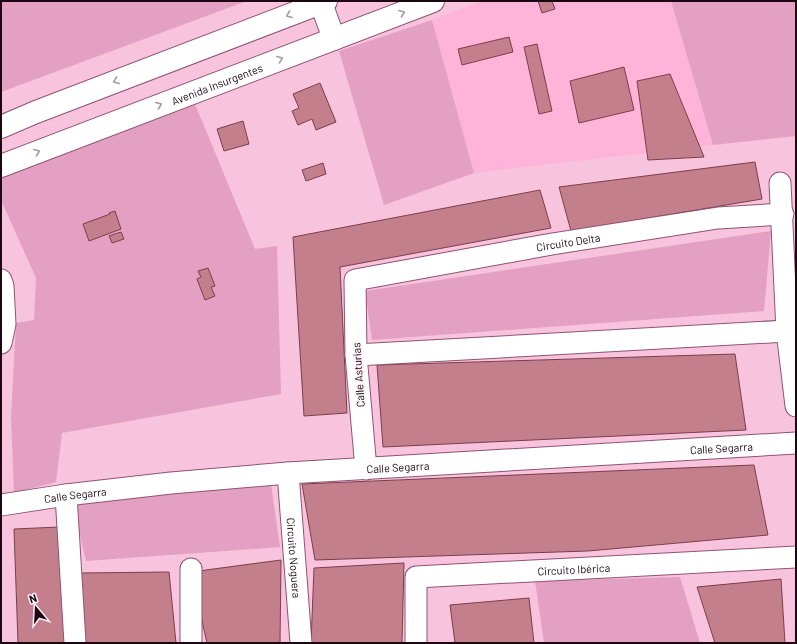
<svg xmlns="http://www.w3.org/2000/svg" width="797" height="644" font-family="Barlow,sans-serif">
<rect width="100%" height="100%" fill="#f8c3dd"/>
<path fill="#feb4d9" d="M482,1H671L713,145L474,173L432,20Z"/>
<path fill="#e4a0c2" d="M1,1H247L1,92Z
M671,1H796V136L713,145Z
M432,20L474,173L384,205L339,51Z
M195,104L255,249L277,246L281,394L62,433L56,482L14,493L11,418L16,323L34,320L36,278L1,200V177Z
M771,231L764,311L372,340L365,291Z
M271,484L280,547L86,561L73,504Z
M680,577L700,643H544L535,581Z"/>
<path fill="#c47f8c" stroke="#7c3e4b" d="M538,1H552L555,9L542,13Z
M509,37L513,52L462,65L458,49Z
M537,44L552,111L539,114L524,47Z
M624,67L634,110L579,123L570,81Z
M670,74L704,157L648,160L637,81Z
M320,83L336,122L316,130L312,119L298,125L292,111L299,108L293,94Z
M243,121L249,144L224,151L217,129Z
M755,162L762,199L571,231L559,187Z
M323,163L326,174L306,181L302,170Z
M540,190L551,228L340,267L347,413L304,416L293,237Z
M115,211L121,229L89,241L83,224L110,214L109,213Z
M121,232L124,239L112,243L109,236Z
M208,268L215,286L211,287L215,296L205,300L197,279L201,277L198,271Z
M735,354L746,430L383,447L377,365Z
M754,465L768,535L588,551L315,560L302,484Z
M60,527L65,643H18L14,529Z
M281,560L280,643H207L191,572Z
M404,563L402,643H311L314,568Z
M169,572L176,643H85L79,573Z
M781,579L785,643H715L697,587Z
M529,598L534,643H455L450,605Z"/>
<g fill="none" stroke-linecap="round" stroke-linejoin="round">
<defs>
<g id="minor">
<path d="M780,183L787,331L796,406"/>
<path d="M1,280L3,286L5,324L1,343"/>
<path d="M356,355L787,331"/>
<path id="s1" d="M366,469L356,355L355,280L552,244L718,218L783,214"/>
<path id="s2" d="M288,473L301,643"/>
<path d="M66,495L75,643"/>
<path id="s3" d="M1,505L66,495L171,483L288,473L796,443"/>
<path d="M191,569V643"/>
<path id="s4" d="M416,643V577L796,557"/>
</g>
<g id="major">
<path d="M321,3L334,39"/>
<path d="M1,127L36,112L326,1"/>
<path id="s5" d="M1,166L433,1"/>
</g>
</defs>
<use href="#minor" stroke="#8e5473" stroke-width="23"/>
<use href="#major" stroke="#8e5473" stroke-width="24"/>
<use href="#minor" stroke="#fff" stroke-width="21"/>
<use href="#major" stroke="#fff" stroke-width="22"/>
</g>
<defs><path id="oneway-chevron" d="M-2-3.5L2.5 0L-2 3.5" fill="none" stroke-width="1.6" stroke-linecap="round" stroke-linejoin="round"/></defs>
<g stroke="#a49ba0">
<use href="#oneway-chevron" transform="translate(402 13) rotate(-21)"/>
<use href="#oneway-chevron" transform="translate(289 15) rotate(159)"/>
<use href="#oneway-chevron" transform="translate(280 59) rotate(-21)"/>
<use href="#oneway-chevron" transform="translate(116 81) rotate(159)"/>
<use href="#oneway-chevron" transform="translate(159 105) rotate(-21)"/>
<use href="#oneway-chevron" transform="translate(37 152) rotate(-21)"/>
</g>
<g text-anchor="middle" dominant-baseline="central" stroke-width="3.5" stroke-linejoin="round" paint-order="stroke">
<g font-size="11" fill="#1c0612" stroke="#fbf3f7">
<text stroke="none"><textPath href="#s5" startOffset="231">Avenida Insurgentes</textPath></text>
<text stroke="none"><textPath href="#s1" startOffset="406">Circuito Delta</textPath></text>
<text transform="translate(358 375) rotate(-94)">Calle Asturias</text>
<text stroke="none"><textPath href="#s3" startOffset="723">Calle Segarra</textPath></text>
<text stroke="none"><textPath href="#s3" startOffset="399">Calle Segarra</textPath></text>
<text stroke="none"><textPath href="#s3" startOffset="75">Calle Segarra</textPath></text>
<text stroke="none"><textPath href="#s2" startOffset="85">Circuito Noguera</textPath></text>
<text stroke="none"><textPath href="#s4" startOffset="224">Circuito Ibérica</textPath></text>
</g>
</g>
<rect width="797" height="644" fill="none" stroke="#1c0612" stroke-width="4"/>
<g transform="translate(36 608) rotate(342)" stroke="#fbf3f7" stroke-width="3" paint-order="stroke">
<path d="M0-3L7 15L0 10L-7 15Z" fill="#1c0612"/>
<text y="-6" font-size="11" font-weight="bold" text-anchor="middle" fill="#1c0612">N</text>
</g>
</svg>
